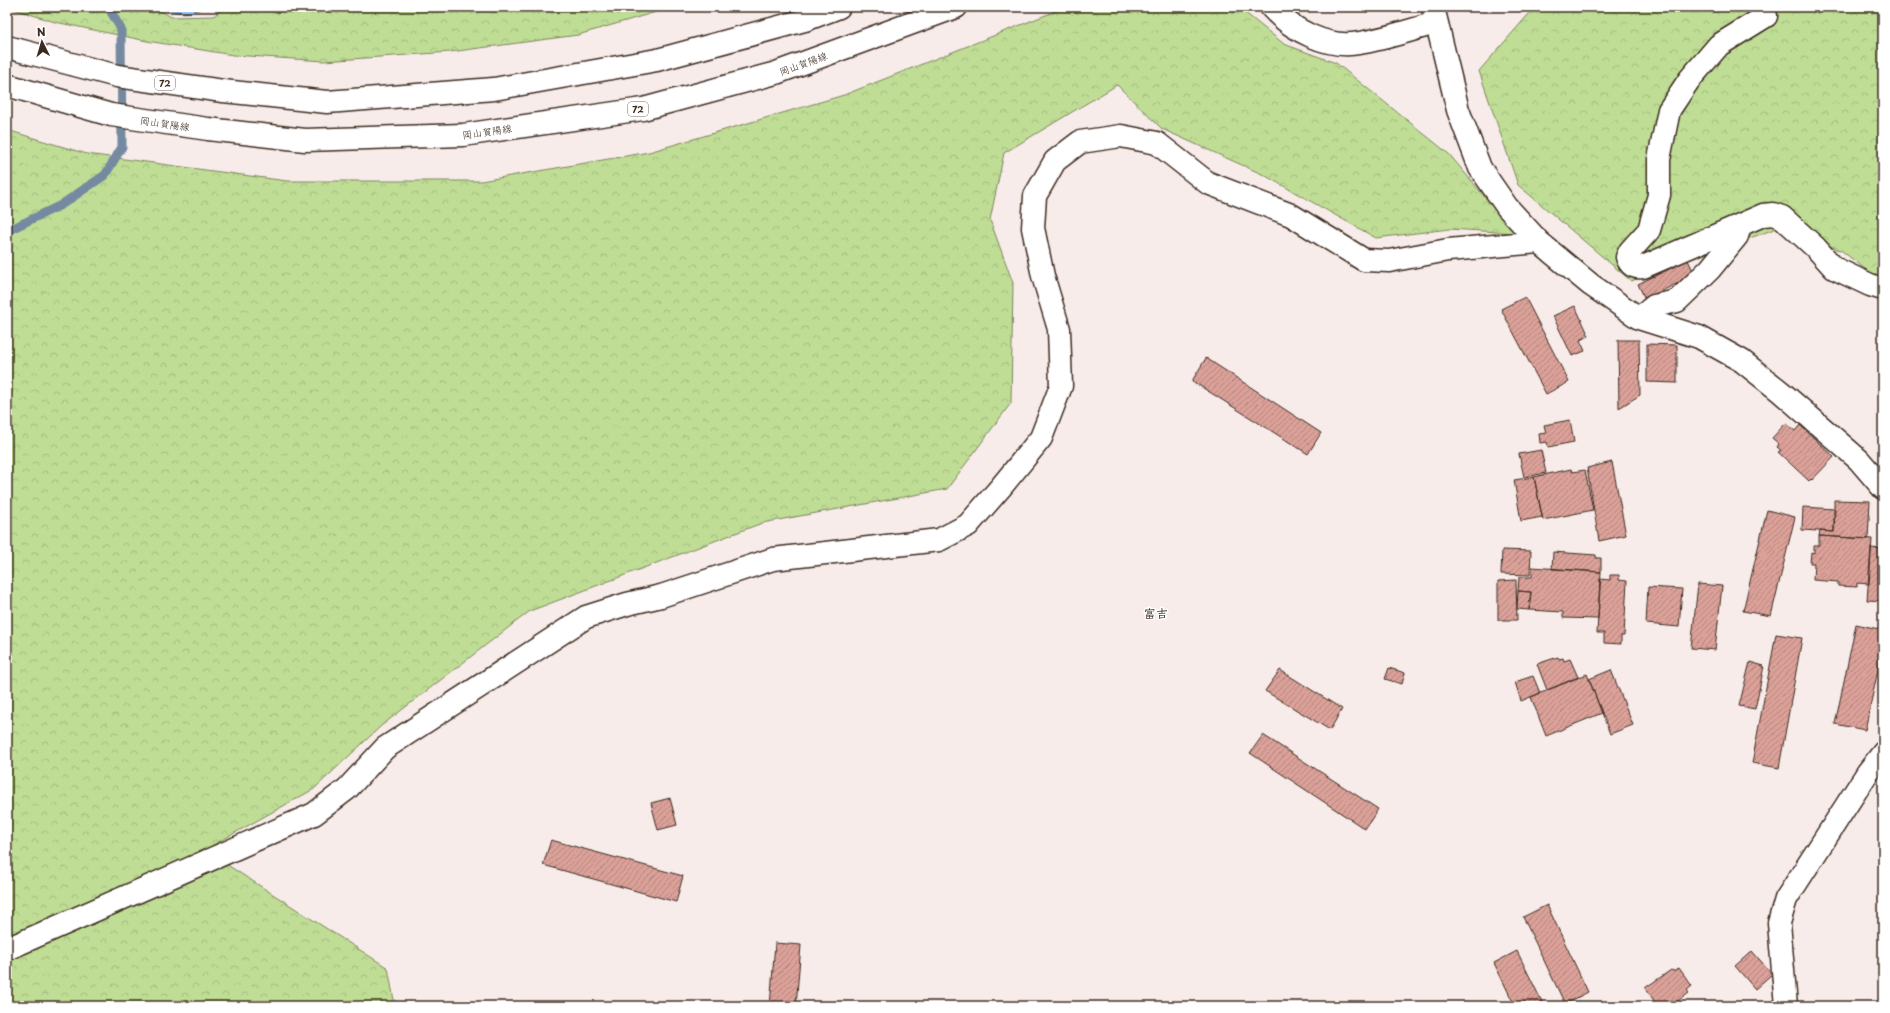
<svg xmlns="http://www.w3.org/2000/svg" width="1890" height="1013" font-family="'Playpen Sans','Klee One',sans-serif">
<defs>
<pattern id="forest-crowns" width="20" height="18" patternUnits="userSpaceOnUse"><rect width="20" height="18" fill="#bfdd95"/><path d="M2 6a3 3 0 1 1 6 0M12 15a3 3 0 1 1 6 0" fill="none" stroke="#a5be80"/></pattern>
<pattern id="water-waves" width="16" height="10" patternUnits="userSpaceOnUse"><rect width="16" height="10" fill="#9acaf6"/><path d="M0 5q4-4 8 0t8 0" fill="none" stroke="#86aed2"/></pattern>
<pattern id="building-hatch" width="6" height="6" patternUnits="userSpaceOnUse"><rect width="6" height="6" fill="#dba199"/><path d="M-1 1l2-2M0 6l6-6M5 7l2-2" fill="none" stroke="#b3837c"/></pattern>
</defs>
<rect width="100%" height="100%" fill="#f8eceb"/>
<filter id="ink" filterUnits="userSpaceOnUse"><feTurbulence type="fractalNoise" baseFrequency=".025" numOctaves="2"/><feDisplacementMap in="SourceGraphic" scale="8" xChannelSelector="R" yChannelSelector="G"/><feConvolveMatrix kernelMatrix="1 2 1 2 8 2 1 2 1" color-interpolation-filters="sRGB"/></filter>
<g filter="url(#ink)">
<path fill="url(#forest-crowns)" stroke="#7d845a" d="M7,7H155L171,17L214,16L224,7H673L578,35L450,52L324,61L233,55L147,41L55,22Z
M1066,7H1238L1284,44L1336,63L1449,154L1515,233L1449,229L1376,238L1264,175L1162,129L1117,85L1004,153L990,220L1013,283L1011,403L947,489L762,523L530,611L381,726L314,789L204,850L388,968L395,1006H7V130L87,154L287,181H481L649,152L844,95Z
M1535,7H1883V283L1842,251L1783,226L1631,281L1518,185L1479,71Z"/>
<path fill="url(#water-waves)" stroke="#748aa0" d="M165,7H206C191,13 178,16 165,7Z"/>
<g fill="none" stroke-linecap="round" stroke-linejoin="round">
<path stroke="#748aa0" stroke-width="9" d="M7,231L61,205L105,175L122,147L121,29L111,12L110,7"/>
</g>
<path fill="url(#building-hatch)" stroke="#3b2a1e" d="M1688,260L1695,275L1645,299L1638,284Z
M1525,297L1569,382L1546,394L1501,309Z
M1575,306L1589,336L1580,340L1585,351L1572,356L1553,316Z
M1618,340H1639L1640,395L1619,408Z
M1647,344L1677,345V383L1647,382Z
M1206,358L1321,433L1308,454L1192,381Z
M1570,420L1574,442L1548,447L1547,442L1540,443L1539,434L1546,433L1544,425Z
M1786,423L1795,431L1800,425L1834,457L1812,480L1811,479L1809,481L1778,452L1781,450L1777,447L1779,444L1772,438Z
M1541,450L1546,473L1524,477L1519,454Z
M1612,462L1626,535L1599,541L1587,468Z
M1571,469L1572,472L1585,470L1593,510L1543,520L1534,477Z
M1534,477L1542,517L1521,521L1514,480Z
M1834,500L1870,501L1868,539L1819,536L1820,531L1834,532Z
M1803,507L1835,509L1834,532L1802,530Z
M1767,510L1795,517L1771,616L1743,611Z
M1819,536L1872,539L1869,584L1857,583V587L1838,586V582L1813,580L1814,563H1810L1811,552L1814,553V545H1819Z
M1871,548L1883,549V601L1867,600Z
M1502,550L1531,551L1530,575L1501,574Z
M1553,552L1596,555V558H1601V572L1552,569Z
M1532,567L1601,572L1598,619L1563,618V612L1529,610L1531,592L1518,591L1519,577H1532Z
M1610,575H1619V580L1627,581L1624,636H1621V644L1604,643V633H1597L1600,579L1610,580Z
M1516,580L1517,620H1498V581Z
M1698,584L1722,586L1715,650L1691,648Z
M1648,587L1682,589L1679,627L1646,624Z
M1518,591L1531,592L1529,610L1517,609Z
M1856,624L1883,630V647L1865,730L1835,724Z
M1776,634L1802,638L1779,768L1752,763Z
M1558,657L1559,659L1563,658L1564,661L1570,659L1578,677L1547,690L1537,664Z
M1750,662L1764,666L1755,709L1739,706Z
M1389,668L1405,673L1402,684L1385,679Z
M1280,670L1342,709L1330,730L1265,691Z
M1611,670L1633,725L1610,734L1589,679Z
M1587,674L1602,713L1546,736L1531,697Z
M1533,676L1540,693L1521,701L1515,682Z
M1263,735L1378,809L1365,829L1250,753Z
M670,798L677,825L658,830L651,803Z
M551,840L683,876L676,902L543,865Z
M1547,905L1588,992L1565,1004L1523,917Z
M775,943L801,945L796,1006H770Z
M1517,951L1544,1006H1515L1494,963Z
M1752,951L1772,974L1755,989L1735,966Z
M1679,968L1692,986L1687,990L1689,993L1671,1006H1664L1663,1004L1658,1006L1645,988L1671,970L1673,971Z"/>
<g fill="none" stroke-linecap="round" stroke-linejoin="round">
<defs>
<path id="minor" d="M1271,7C1291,30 1328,49 1359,43C1385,39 1410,30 1436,23
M1433,7L1458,110L1480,168L1507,207L1539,242L1591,285L1639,318L1699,337L1742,361L1781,392L1859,460L1883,488
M1766,16L1719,45L1689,80L1669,110L1659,159V195L1649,230L1630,251L1627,257C1630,266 1634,268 1643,267L1763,215L1773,214L1782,217L1816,248L1834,268L1870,285L1883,289
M1639,318L1654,306L1677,301L1710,269L1737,236L1740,226
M7,949L314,814L347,789L385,748L586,617L627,604L661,596L773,559L939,540L968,525L1001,487L1041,438L1061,386L1059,329L1043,276L1033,228L1035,196L1055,161L1080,142L1121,136L1157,143L1208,183L1291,215L1364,260L1389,261L1448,250L1539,242
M1786,1006L1779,923L1786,899L1868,772L1883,753"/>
<path id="major" d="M7,47L117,76L223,91L327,102L494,89L657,60L805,20L839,7
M7,85L111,115L208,129L305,140L463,135L643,109L776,73L956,7"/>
</defs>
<use href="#minor" stroke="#3b2a1e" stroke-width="25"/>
<use href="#major" stroke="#3b2a1e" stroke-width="25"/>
<use href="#minor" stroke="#fff" stroke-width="22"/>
<use href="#major" stroke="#fff" stroke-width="22"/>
</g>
</g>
<g text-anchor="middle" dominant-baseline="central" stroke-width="3" stroke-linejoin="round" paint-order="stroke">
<g fill="#fff" stroke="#766a62" stroke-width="1">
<rect x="155" y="76" width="20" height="14" rx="3"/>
<rect x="628" y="102" width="20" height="14" rx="3"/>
</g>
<g font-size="9" font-weight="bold" fill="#3b2a1e">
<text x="165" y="83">72</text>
<text x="638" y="109">72</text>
</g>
<g font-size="10" fill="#3b2a1e" stroke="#fff">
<text transform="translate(803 63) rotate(-20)">岡山賀陽線</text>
<text transform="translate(165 123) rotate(8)">岡山賀陽線</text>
<text transform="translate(487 131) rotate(-8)">岡山賀陽線</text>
</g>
<g font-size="12" font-weight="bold" fill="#3b2a1e" stroke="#fff">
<text x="1156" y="613">富吉</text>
</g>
</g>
<rect width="1890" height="1013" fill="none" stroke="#fff" stroke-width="24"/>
<rect x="12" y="12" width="1866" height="989" fill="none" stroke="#3b2a1e" stroke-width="1.5" filter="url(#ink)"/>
<g transform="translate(42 42) rotate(355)" stroke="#ffffff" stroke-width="3" paint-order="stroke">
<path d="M0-3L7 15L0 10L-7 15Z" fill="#3b2a1e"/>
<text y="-6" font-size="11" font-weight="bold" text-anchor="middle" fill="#3b2a1e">N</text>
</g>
</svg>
